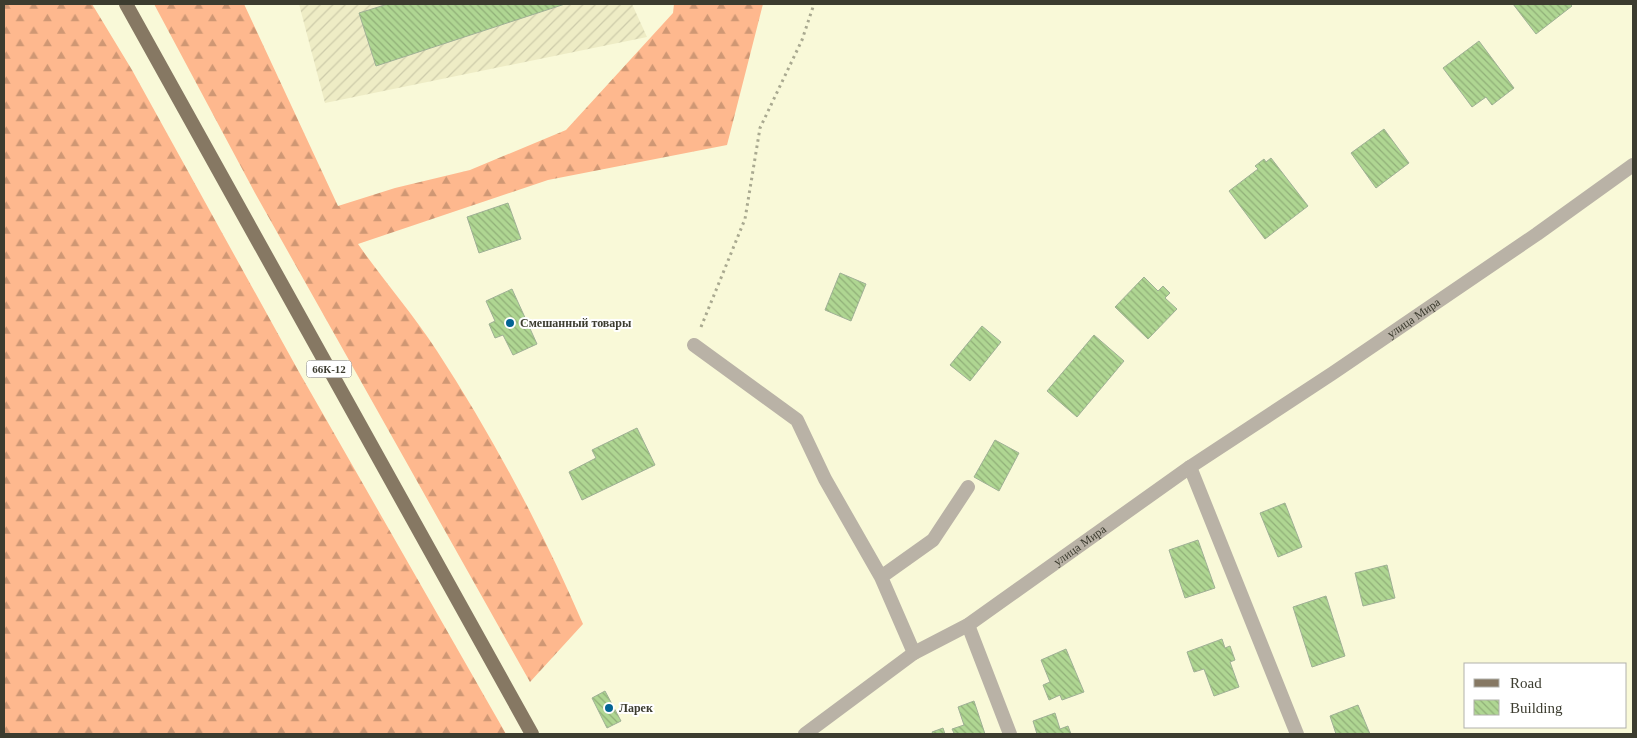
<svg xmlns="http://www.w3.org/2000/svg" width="1637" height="738" font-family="'Times New Roman',serif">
<defs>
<pattern id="industrial-furrows" width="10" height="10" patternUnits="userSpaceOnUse" patternTransform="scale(1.25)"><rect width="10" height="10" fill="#eeecc5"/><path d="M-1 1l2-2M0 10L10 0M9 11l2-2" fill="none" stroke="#cdcbaa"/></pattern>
<pattern id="forest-firs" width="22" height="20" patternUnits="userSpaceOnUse" patternTransform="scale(1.25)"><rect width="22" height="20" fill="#feb88e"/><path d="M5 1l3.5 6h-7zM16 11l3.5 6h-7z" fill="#cf9774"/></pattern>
<pattern id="building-back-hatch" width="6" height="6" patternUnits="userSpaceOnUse" patternTransform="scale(1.25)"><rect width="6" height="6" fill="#afd692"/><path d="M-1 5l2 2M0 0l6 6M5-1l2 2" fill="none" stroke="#90af78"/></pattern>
</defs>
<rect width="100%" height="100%" fill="#f9f9d8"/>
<path fill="url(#industrial-furrows)" d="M299,4H632L647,37L325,103Z"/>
<path fill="url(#forest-firs)" d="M4,4H92L132,70L299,372L506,734H4Z
M154,4H244L338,206L395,188L470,170L566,130L673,13L674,4H763L727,145L548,180L358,244C383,280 413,314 437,351C493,437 542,529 583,624L530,682L255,193Z"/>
<path fill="url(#building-back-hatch)" stroke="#9fb095" d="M388,4H565L376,66L359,13Z
M1513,4H1570L1572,6L1536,34Z
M1479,41L1514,88L1492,105L1486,97L1472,107L1443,68Z
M1384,129L1409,163L1376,188L1351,153Z
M1271,158L1308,206L1265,239L1229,191L1258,169L1255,166L1264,159L1266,162Z
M508,203L521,239L479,253L467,217Z
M840,273L866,284L851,321L825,310Z
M1144,277L1158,291L1163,286L1170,293L1165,298L1177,309L1148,339L1115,307Z
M512,289L537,344L513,355L503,335L495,338L489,324L495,321L486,301Z
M982,326L1001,342L970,381L950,365Z
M1094,335L1124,361L1077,417L1047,391Z
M637,428L655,465L582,500L569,472L596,458L592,450Z
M995,440L1019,453L999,491L974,477Z
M1285,503L1302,547L1278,557L1260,513Z
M1198,540L1215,588L1185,598L1169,550Z
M1387,565L1395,598L1363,606L1355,573Z
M1326,596L1345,656L1312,667L1293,607Z
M1222,639L1225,648L1230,646L1235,660L1230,662L1239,687L1214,696L1204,669L1194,672L1187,652Z
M1066,649L1084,692L1062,700L1060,695L1049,700L1043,685L1050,682L1041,660Z
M605,691L621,721L607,728L592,698Z
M974,701L985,734H951L954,733L952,729L964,725L958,707Z
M1358,705L1370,734H1336L1330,716Z
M1055,713L1060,729L1068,726L1071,734H1037L1033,721Z
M943,728L945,734H933L932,732Z"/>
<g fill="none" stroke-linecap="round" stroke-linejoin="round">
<path stroke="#a9a990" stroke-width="3" stroke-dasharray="2.5 4" stroke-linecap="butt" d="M701,327L745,219L760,128L802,40L814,4"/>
<path stroke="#b9b2a6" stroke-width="14" d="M694,345L797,420L825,479L881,577
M914,653L881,577L933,540L968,487"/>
<g stroke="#b9b2a6" stroke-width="14">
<path d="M1190,467L1297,734"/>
<path d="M968,625L1010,734"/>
<path id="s1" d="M805,734L914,653L968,625L1190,467L1333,373L1537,234L1633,165"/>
</g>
<path stroke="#867863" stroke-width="14" d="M126,4L532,734"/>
</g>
<g fill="#036494" stroke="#fff" stroke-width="2">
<circle cx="510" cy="323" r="5"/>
<circle cx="609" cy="708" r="5"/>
</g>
<g text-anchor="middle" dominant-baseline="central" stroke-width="4" stroke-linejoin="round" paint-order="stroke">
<rect fill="#fff" stroke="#76766d" stroke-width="1" x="306.5" y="360.5" width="45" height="17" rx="4"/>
<g font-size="11" font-weight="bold" fill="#3c3c2f">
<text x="329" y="369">66К-12</text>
</g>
<g font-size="12" fill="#3c3c2f" stroke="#fff">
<text stroke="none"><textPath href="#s1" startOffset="738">улица Мира</textPath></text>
<text stroke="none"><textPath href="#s1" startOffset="334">улица Мира</textPath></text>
</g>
<g font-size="12" font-weight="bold" fill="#3c3c2f" stroke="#fff" text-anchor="start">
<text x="520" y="323">Смешанный товары</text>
<text x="619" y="708">Ларек</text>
</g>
</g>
<rect width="1637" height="738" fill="none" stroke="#3c3c2f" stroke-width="10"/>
<rect x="1464" y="663" width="162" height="65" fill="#ffffff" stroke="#b1b1ac"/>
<rect x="1474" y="679" width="25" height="8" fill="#867863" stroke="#b1b1ac"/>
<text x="1510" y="688" font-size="15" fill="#3c3c2f">Road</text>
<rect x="1474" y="700" width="25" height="15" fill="url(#building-back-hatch)" stroke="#b1b1ac"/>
<text x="1510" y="713" font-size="15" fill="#3c3c2f">Building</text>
</svg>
